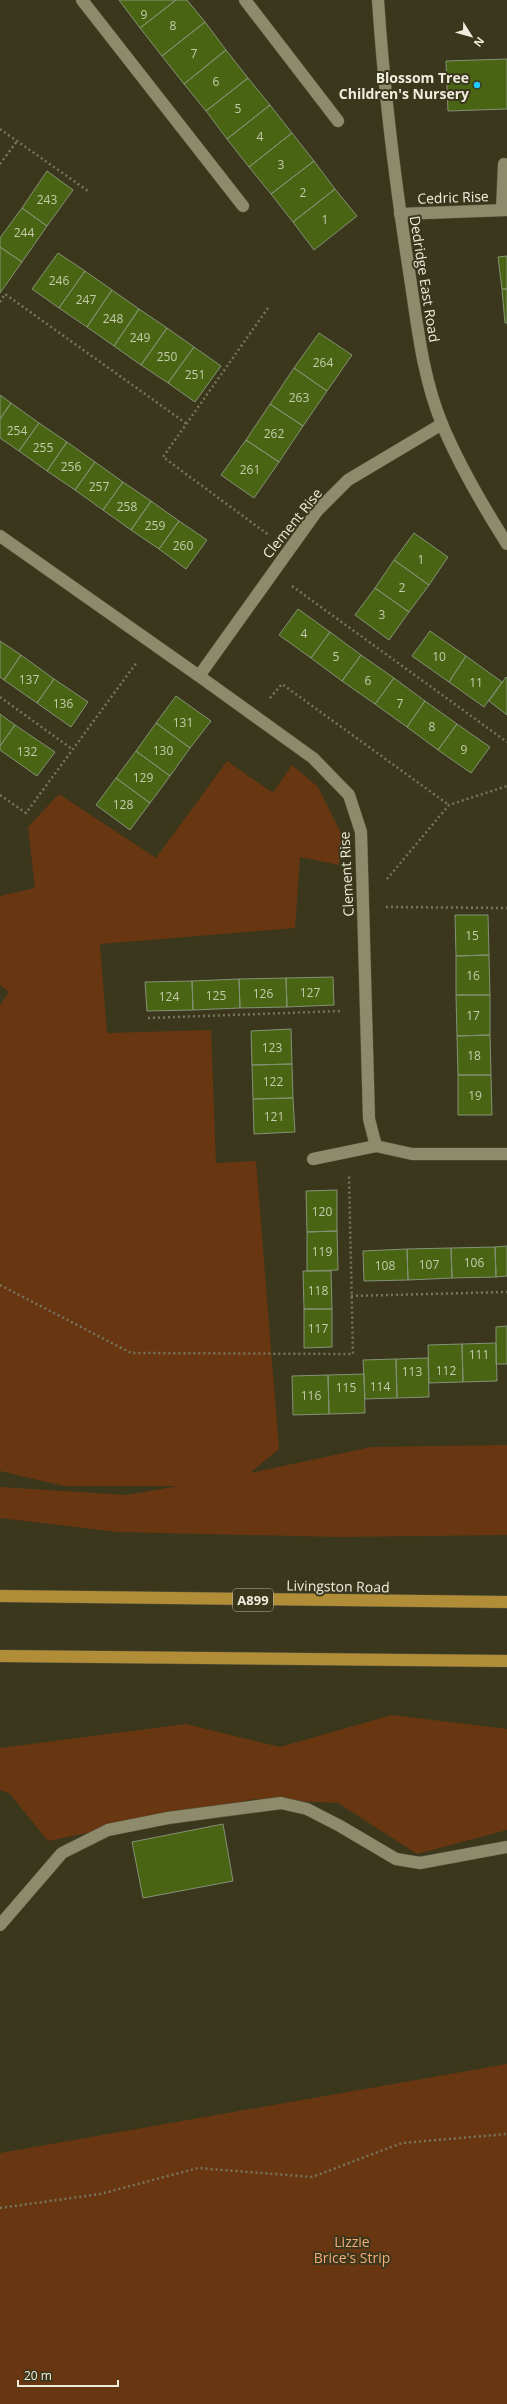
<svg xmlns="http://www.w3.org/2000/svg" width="507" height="2404" font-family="'Open Sans',sans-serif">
<rect width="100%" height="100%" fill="#3a371c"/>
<path fill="#683711" d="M227,761L273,793L292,765L318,787L343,837L339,865L300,857L295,928L100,944L107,1033L211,1030L216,1163L256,1161L279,1449L250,1473L372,1447L507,1445V1535L338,1537L118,1532L0,1518V1487L127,1495L179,1486H64L0,1471V1005L9,992L0,985V896L35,888L28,827L59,794L156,858Z
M392,1715L507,1729V1830L417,1854L338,1803L254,1799L48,1841L10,1794L0,1790V1748L186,1724L280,1747Z
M507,2064V2404H0V2153Z"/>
<path fill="#496514" stroke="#859176" d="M119,0H176L140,28Z
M176,0H187L205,22L162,56L140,28Z
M205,22L226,50L184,84L162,56Z
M226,50L248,78L206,111L184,84Z
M507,59V109L448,111L446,61Z
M248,78L270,105L227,139L206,111Z
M270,105L292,133L249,167L227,139Z
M292,133L314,161L271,194L249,167Z
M314,161L335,189L293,222L271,194Z
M47,171L73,190L47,226L22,208Z
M335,189L357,216L314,250L293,222Z
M22,208L47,226L22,262L0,247V238Z
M0,247L22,262L0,293Z
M58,253L85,271L59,308L32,289Z
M507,256V289H502L498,257Z
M85,271L112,290L87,327L59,308Z
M502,289H507V323H505Z
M112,290L139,309L114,346L87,327Z
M139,309L167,328L141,365L114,346Z
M167,328L194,347L168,383L141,365Z
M319,333L352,355L327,391L294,368Z
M194,347L221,366L195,402L168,383Z
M294,368L327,391L303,426L270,404Z
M0,395L11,403L0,419Z
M11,403L39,423L19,451L0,438V419Z
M270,404L303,426L279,462L246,440Z
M39,423L67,442L47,471L19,451Z
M246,440L279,462L254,498L221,475Z
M67,442L95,462L75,490L47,471Z
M95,462L123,482L103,510L75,490Z
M123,482L151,501L131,530L103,510Z
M151,501L179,521L159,549L131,530Z
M179,521L207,540L186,569L159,549Z
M414,533L448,557L429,585L394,560Z
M394,560L429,585L409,612L375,588Z
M375,588L409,612L389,640L355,615Z
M298,609L330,632L311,658L279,635Z
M430,631L466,656L449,682L412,656Z
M330,632L361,655L342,681L311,658Z
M0,641L21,655L4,680L0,677Z
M21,655L54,679L37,703L4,680Z
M361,655L394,678L375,704L342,681Z
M466,656L502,682L484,707L449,682Z
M506,677L507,678V715L489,701Z
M394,678L425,701L407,727L375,704Z
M54,679L88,702L71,727L37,703Z
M176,696L211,721L190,748L156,723Z
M425,701L457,724L438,750L407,727Z
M0,714L15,725L0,746Z
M156,723L190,748L170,776L136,751Z
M457,724L490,747L471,773L438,750Z
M15,725L55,752L37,776L0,750V746Z
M136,751L170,776L150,803L116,778Z
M116,778L150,803L130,830L96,805Z
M455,915H488L489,955L456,956Z
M489,955L490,995H456V956Z
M333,977L334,1005L287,1007L286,978Z
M286,978L287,1007L240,1008L239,979Z
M239,979L240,1008L193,1010L192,981Z
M192,981L193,1010L147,1011L145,982Z
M456,995H490V1035L457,1036Z
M291,1029L292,1064L252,1065L251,1031Z
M490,1035L491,1075H458L457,1036Z
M292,1064L293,1098L253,1099L252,1065Z
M458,1075H491L492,1115H458Z
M293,1098L295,1132L254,1134L253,1099Z
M337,1190V1231L307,1232L306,1191Z
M337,1231L338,1270L307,1271V1232Z
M507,1246V1276L496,1277L495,1247Z
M495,1247L496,1277L452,1278L451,1248Z
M451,1248L452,1278L408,1280L407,1249Z
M407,1249L408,1280L364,1281L363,1251Z
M303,1271H331L332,1309H304Z
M304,1309H332V1347L304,1348Z
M507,1326V1364H496V1327Z
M496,1343L497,1381L463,1382L462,1344Z
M462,1344L463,1382L429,1383L428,1345Z
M428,1358L429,1397L397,1398L396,1359Z
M396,1359L397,1398L365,1399L363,1360Z
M364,1374L365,1413L329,1414L328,1375Z
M328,1375L329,1414L293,1415L292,1376Z
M223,1824L233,1881L143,1898L132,1842Z"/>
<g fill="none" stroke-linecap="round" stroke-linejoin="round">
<defs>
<path id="lane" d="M82,0L243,206
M502,210L504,164
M0,1925L62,1853L108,1830L168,1818L281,1803L307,1809L340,1826L396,1859L420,1863L507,1847"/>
<path id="street" d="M245,0L338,121
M400,214L507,210
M442,424L348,480L317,511L199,676L313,758L349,795L361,832L369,1119L376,1146L412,1154H507
M0,536L199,676
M313,1159L376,1146"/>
<path id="secondary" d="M378,0C384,91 395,181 409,271C417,322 422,376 442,424C459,465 483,506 507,544"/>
<path id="primary" d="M0,1596L507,1602
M0,1656L507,1661"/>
</defs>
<use href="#lane" stroke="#57543c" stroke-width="13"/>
<use href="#street" stroke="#57543c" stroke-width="13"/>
<use href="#secondary" stroke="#57543c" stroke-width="13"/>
<use href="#primary" stroke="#57543c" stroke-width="13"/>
<path stroke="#78755e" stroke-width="2.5" stroke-dasharray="2 3" stroke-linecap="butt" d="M0,129L88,191
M0,164L17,141
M0,302L5,294L187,424
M268,308L163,457L270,536
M292,586L507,742
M0,697L72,749
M270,698L282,684L449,805
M0,795L26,813L137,662
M387,879L449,805L507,786
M386,907L507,908
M148,1018L342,1011
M0,1285L131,1353L353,1354L349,1176
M351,1296L507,1292
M0,2208L100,2194L198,2168L312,2177L402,2143L507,2134"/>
<use href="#lane" stroke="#8e8b6d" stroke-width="12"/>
<use href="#street" stroke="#8e8b6d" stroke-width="12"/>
<use href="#secondary" stroke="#8e8b6d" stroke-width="12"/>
<use href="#primary" stroke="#b18d38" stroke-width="12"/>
</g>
<circle fill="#20c9fd" stroke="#3a371c" stroke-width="1.5" cx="477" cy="85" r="4"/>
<g text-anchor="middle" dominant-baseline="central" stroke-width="4" stroke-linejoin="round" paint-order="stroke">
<g font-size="12" fill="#c5cbab">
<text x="144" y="14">9</text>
<text x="173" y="25">8</text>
<text x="194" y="53">7</text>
<text x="216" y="81">6</text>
<text x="238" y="108">5</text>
<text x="260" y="136">4</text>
<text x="281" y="164">3</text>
<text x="303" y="192">2</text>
<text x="47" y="199">243</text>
<text x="325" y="219">1</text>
<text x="24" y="232">244</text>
<text x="59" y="280">246</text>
<text x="86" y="299">247</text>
<text x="113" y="318">248</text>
<text x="140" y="337">249</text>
<text x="167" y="356">250</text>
<text x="323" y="362">264</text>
<text x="195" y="374">251</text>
<text x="299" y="397">263</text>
<text x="17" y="430">254</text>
<text x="274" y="433">262</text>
<text x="43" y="447">255</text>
<text x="71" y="466">256</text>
<text x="250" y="469">261</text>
<text x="99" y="486">257</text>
<text x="127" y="506">258</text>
<text x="155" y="525">259</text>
<text x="183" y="545">260</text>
<text x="421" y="559">1</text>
<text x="402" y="587">2</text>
<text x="382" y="614">3</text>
<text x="304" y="633">4</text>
<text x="336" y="656">5</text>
<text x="439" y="656">10</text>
<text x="29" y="679">137</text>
<text x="368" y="680">6</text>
<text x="476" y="682">11</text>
<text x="63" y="703">136</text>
<text x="400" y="703">7</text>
<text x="183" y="722">131</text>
<text x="432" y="726">8</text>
<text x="464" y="749">9</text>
<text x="163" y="750">130</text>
<text x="27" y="751">132</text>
<text x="143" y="777">129</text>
<text x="123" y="804">128</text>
<text x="472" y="935">15</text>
<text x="473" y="975">16</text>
<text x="310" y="992">127</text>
<text x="263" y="993">126</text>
<text x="216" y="995">125</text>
<text x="169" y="996">124</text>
<text x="473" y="1015">17</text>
<text x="272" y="1047">123</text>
<text x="474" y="1055">18</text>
<text x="273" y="1081">122</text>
<text x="475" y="1095">19</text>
<text x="274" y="1116">121</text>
<text x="322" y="1211">120</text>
<text x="322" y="1251">119</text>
<text x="474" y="1262">106</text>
<text x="429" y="1264">107</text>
<text x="385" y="1265">108</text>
<text x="318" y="1290">118</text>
<text x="318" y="1328">117</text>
<text x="479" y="1354">111</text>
<text x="446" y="1370">112</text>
<text x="412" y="1371">113</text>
<text x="380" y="1386">114</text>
<text x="346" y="1387">115</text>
<text x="311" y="1395">116</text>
</g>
<rect fill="#3a371c" stroke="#b8b6a3" stroke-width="1" x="233" y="1589" width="40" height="22" rx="3"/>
<g font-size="13" font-weight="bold" fill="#eeeddd">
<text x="253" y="1600">A899</text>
</g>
<g font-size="14" font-weight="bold" fill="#eeeddd" stroke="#3a371c" text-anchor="end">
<text x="469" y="77">Blossom Tree<tspan x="469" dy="16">Children's Nursery</tspan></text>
</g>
<g font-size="14" fill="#eeeddd" stroke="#3a371c">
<text transform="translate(453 197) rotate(-2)">Cedric Rise</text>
<text transform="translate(425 279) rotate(81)">Dedridge East Road</text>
<text transform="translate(292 523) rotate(-51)">Clement Rise</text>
<text transform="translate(346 874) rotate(-93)">Clement Rise</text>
<text transform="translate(338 1586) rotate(1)">Livingston Road</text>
</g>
<g font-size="14" fill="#f7aa78" stroke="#3a371c">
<text x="352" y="2241">Lizzie<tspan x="352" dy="16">Brice's Strip</tspan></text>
</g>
</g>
<g transform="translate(471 36) rotate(127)" stroke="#3a371c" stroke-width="3" paint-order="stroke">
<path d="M0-3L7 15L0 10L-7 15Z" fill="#eeeddd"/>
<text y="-6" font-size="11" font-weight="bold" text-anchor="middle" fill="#eeeddd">N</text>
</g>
<path d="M18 2380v6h100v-6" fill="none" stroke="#eeeddd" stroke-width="2"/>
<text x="24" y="2380" font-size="12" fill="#eeeddd" stroke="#3a371c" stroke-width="3" paint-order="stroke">20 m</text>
</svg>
